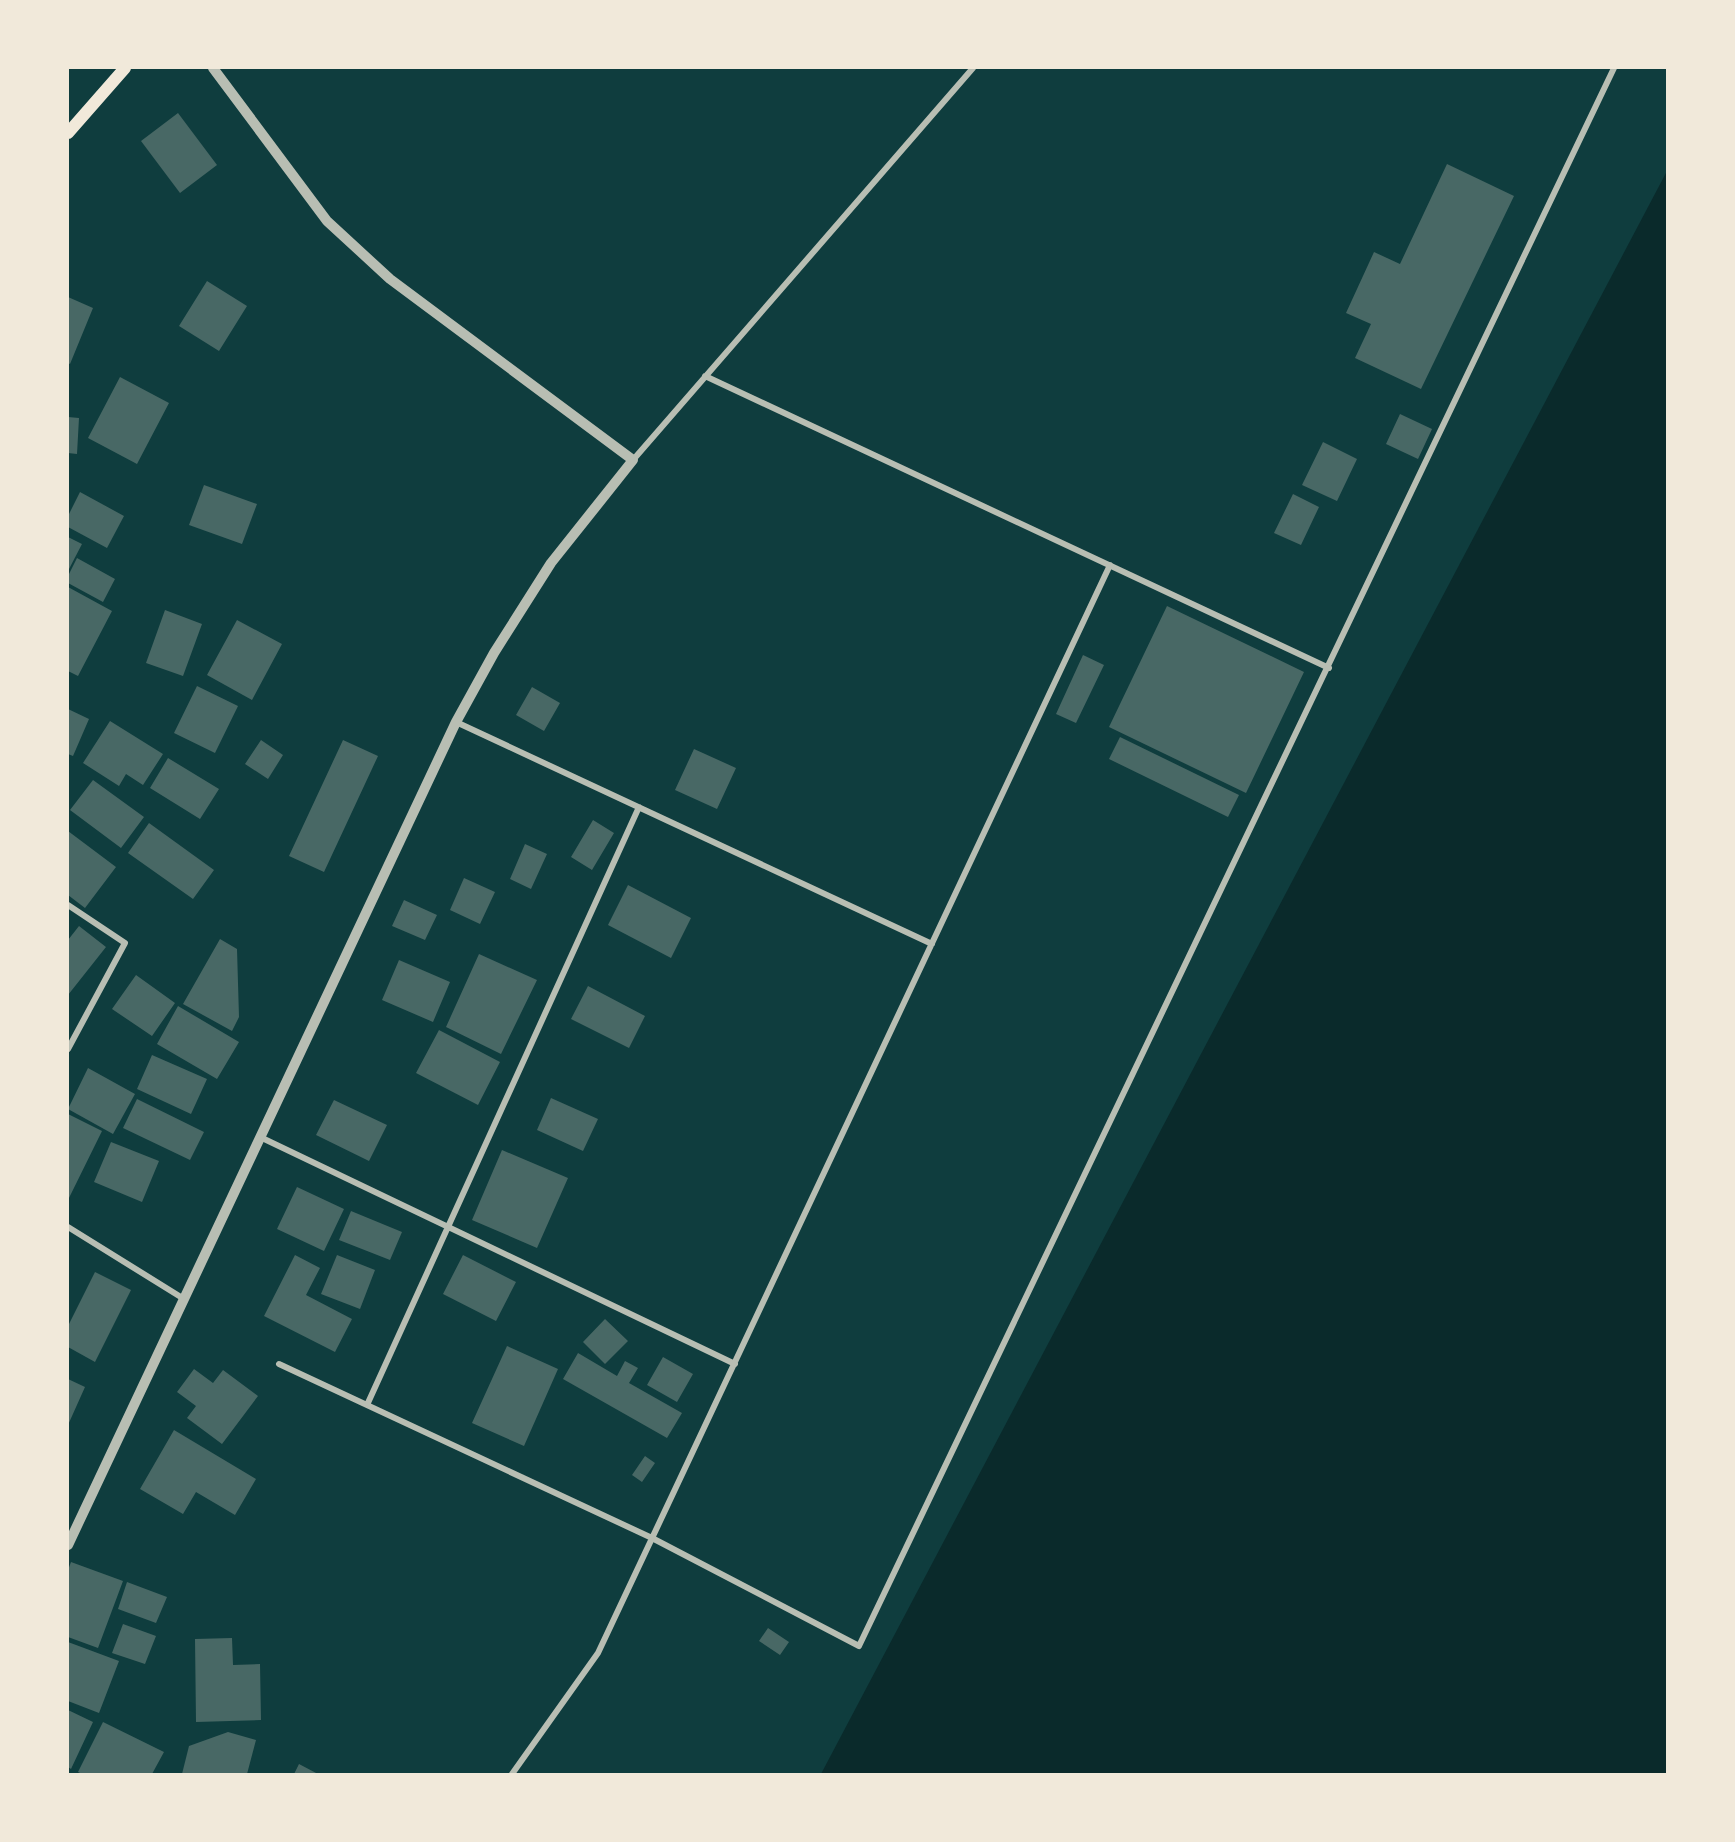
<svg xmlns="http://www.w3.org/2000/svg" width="1735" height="1842" font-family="'Titillium Web',sans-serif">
<rect width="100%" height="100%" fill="#0f3d3e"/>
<path fill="#0a2a2b" d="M1667,171V1774H821Z"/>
<path fill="#486865" d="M178,113L217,165L180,193L141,141Z
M1447,164L1514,196L1421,389L1355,358L1371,324L1346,313L1374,252L1400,264Z
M207,281L247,306L219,351L179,326Z
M68,297L93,308L70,364L68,363Z
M120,377L169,403L137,464L88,438Z
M1400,414L1432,429L1418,459L1386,444Z
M68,417L79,418L77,454L68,453Z
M1323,442L1357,459L1337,501L1302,485Z
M204,485L257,504L242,544L189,525Z
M80,492L124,516L107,548L68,527V516Z
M1293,494L1319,507L1301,545L1274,533Z
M68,537L82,544L68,571Z
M77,558L115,579L103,602L68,583V576Z
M68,587L112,611L78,676L68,671Z
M1167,606L1304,672L1246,793L1109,727Z
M165,610L202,624L183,676L146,663Z
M237,620L282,644L252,700L207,675Z
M1083,655L1104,665L1076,723L1056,714Z
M197,686L238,706L215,753L174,733Z
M532,687L560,703L544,731L516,715Z
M68,709L89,719L73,756L68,754Z
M110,721L163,754L143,785L126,774L119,786L83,763Z
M1120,737L1239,795L1228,817L1109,759Z
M261,740L283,755L268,779L245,764Z
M343,740L378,756L324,872L289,856Z
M694,749L736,768L717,809L675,790Z
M168,758L219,789L200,819L150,788Z
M93,780L144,817L121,848L70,810Z
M593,820L614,833L592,870L571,857Z
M149,823L214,870L193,899L128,853Z
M68,831L116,867L85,908L68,895Z
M525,844L547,854L531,889L510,879Z
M464,878L495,892L480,924L450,910Z
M628,885L691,918L671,958L608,925Z
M404,900L437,915L425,940L392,926Z
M79,926L106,947L68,995V940Z
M220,939L237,949L239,1017L232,1031L183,1004Z
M479,954L537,980L501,1054L446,1027Z
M399,960L450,982L433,1022L382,1000Z
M136,975L175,1003L152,1036L112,1009Z
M588,986L645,1016L629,1048L571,1019Z
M178,1006L239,1042L217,1079L157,1044Z
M439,1030L500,1062L478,1105L416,1073Z
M152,1055L207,1079L191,1114L137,1089Z
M88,1068L135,1094L113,1134L68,1109Z
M551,1098L598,1119L583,1151L537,1130Z
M137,1099L204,1132L190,1160L123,1128Z
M334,1100L387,1125L369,1161L316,1135Z
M68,1114L102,1131L68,1200Z
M111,1142L159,1161L142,1202L94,1182Z
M502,1150L568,1178L537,1248L472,1220Z
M297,1187L344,1209L324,1251L277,1229Z
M351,1211L402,1232L390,1260L339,1240Z
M295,1255L320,1268L306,1295L352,1319L335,1352L264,1316Z
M337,1255L375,1270L360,1309L321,1294Z
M463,1255L516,1282L496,1321L443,1294Z
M95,1272L131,1290L95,1362L68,1347V1326Z
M605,1319L628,1341L605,1364L583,1342Z
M507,1346L558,1369L524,1446L472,1423Z
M578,1353L617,1376L625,1361L638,1368L629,1383L682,1413L667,1438L563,1379Z
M663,1357L693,1374L677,1402L647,1385Z
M194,1369L213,1383L223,1370L258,1396L222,1444L187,1418L196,1406L177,1392Z
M68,1379L85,1387L68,1425Z
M174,1430L256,1479L235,1515L196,1492L183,1514L140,1489Z
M645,1456L655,1463L642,1482L632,1475Z
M71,1562L123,1581L98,1648L68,1637V1570Z
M127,1582L167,1597L156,1623L118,1609Z
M123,1624L156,1636L145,1664L112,1653Z
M768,1628L789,1642L780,1655L759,1641Z
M232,1638L233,1665L260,1664L261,1720L196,1722L195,1639Z
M68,1642L119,1661L99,1713L68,1701Z
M68,1710L93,1722L71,1769L68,1767Z
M103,1722L164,1752L152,1774H82L78,1772Z
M228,1732L256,1740L247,1774H182L189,1746Z
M299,1764L318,1774H294Z"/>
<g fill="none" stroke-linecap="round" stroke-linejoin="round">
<path stroke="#b8beb3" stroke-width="6" d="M705,376L1329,668
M633,460L973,68
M456,722L932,944
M68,905L125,943L68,1049
M260,1137L735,1364
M68,1227L184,1299
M279,1364L652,1538L859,1646L1614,68
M367,1405L639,807
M512,1774L598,1653L1110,565"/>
<path stroke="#b8beb3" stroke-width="10" d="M68,1545L456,722L494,653L551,563L633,460L390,279L327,221L213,68"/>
<path stroke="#f1e9da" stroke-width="12" d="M68,133L125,68"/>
</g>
<rect width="1735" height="1842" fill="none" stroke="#f1e9da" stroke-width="138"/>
</svg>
